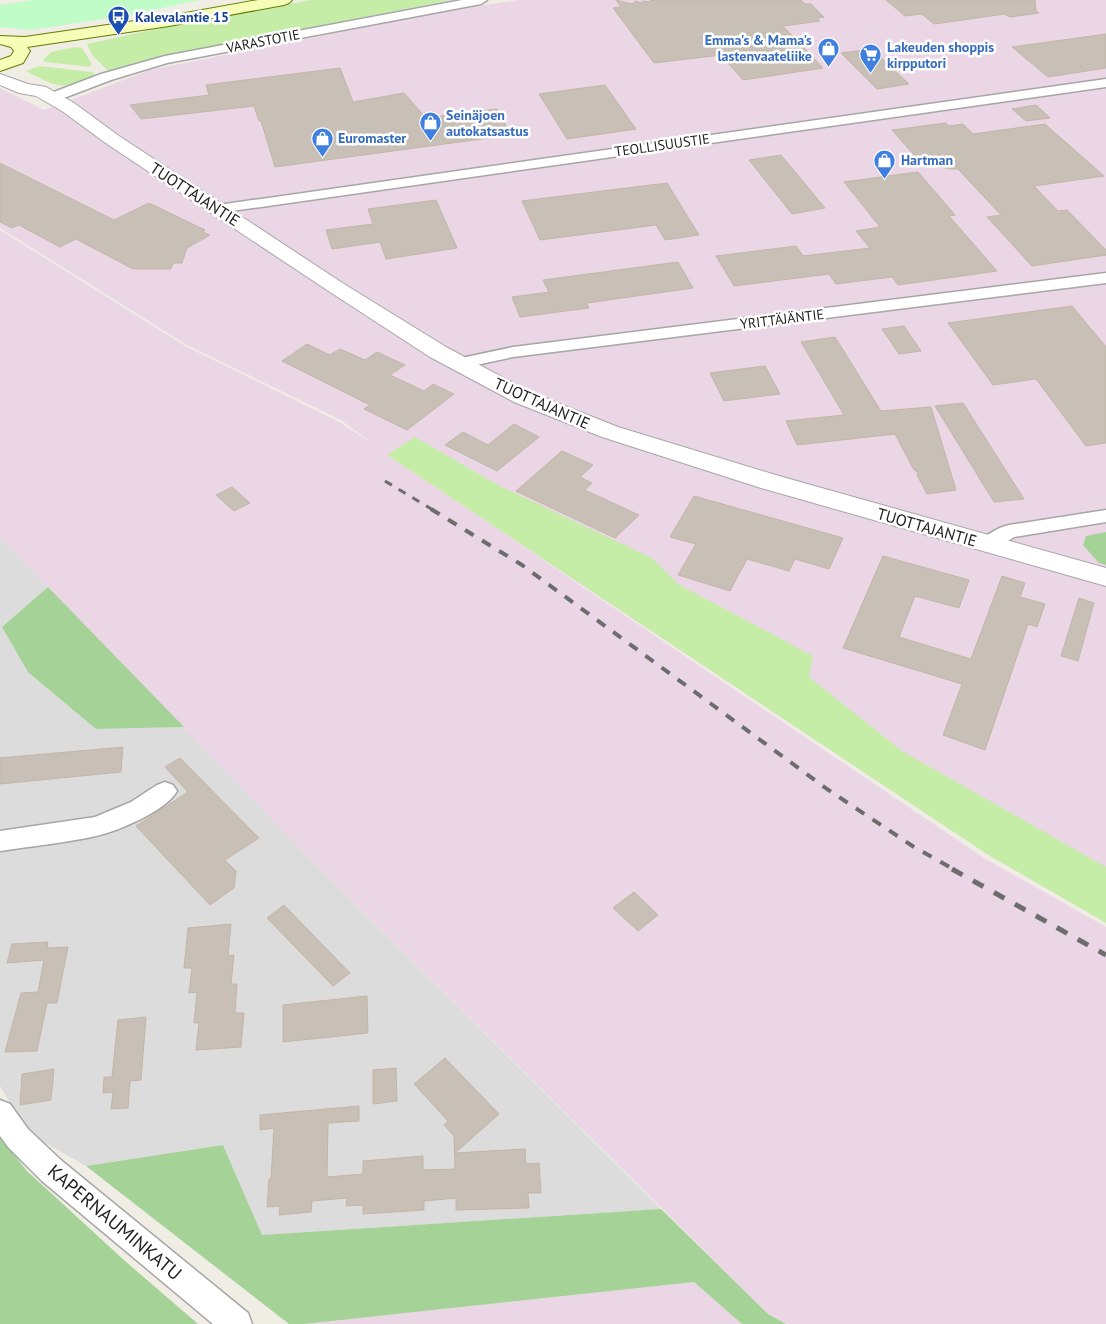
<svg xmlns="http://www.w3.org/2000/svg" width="1106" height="1324" font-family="'PT Sans',sans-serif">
<rect width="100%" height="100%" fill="#f0ede5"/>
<path fill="#dddcdc" d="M0,537L48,587L2,627L96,729L184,727L302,851L661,1209L262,1235L223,1145L86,1166L28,1133L0,1086Z"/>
<path fill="#ead6e5" d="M519,0H1106V923L987,854L491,525L984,858L1106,927V1324H786L768,1314L302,851L0,537V230L185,346L339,422L373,444L341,420L187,345L0,228V88L44,110L150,70L440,12Z
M694,1282L742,1324H304Z"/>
<path fill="#c5eda8" d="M311,0H451L163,57L109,72L92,55L87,44L193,21Z
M76,47L82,48L92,64L89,67L46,62L43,60L51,52Z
M40,66L93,72L95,77C61,90 58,88 26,71Z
M415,437L498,485L652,558L678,584L813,656L809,677L902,751L1106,867V923L987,854L387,455Z"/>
<path fill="#a4d297" d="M1106,532V565L1099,563L1083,545L1086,536Z
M48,587L184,727L96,729L28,672L2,627Z
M0,1137L27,1171L125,1261L198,1324H0Z
M223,1145L262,1235L661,1209L768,1314L786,1324H742L694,1282L304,1324H289L86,1166Z"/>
<path fill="#c0fcc8" d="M34,0H200L129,15L31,30L0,27V5Z"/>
<path fill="#c8c0b7" stroke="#c3b5a6" d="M616,0L632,4L636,1L641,3L643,1L649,2L651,0H801L805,4H811L824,17L817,18L820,21L783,26L823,68L743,80L721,55L654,63L613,8L621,7Z
M886,0H1035L1036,9H1034L1039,13L1010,17L1005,14L934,24L922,14L905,16Z
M1106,34V68L1048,77L1012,47Z
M872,49L909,84L877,89L841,53Z
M340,68L353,102L404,93L426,118L497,109L511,135L275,167L261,121H259L254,106L141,119L130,105L209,95L206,85Z
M605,85L636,129L567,139L539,94Z
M1036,105L1050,118L1026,121L1012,109Z
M946,123L949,126L963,124L973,134L1045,124L1104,176L1034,186L1058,211L1067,210L1106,250V255L1032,266L987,217L1001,215L958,169H952L922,164L892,130Z
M781,155L825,208L792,214L749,160Z
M0,163L114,220L149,203L205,230L203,232L210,235L187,248L182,263H173L171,269H133L76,239L60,247L19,225L12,228L0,222Z
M918,172L955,215L949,216L997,271L898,285L892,277L836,284L829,274L734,286L716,256L796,246L803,256L870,248L856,231L880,227L844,182Z
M667,183L699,235L665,240L656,225L540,240L522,201Z
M436,200L457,248L386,259L380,242L332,249L326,230L373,224L368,209Z
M678,262L693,288L587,303L589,308L520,317L512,297L549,292L543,280Z
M1072,306L1106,347V443L1086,446L1036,379L993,385L948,323Z
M904,326L921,351L899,354L882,329Z
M835,337L881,411L931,407L956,490L927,494L917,475L918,472L914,470L895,434L797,445L786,421L844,415L801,342Z
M307,344L330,355L340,349L365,360L377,352L405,365L390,375L424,391L433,384L454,394L407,430L364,409L370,405L282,361Z
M765,366L780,394L724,401L710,373Z
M963,403L1024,499L994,502L935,406Z
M514,424L539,437L497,471L445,445L463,432L488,445Z
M562,451L593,465L580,477L592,483L585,490L639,515L615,538L516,491Z
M232,487L250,503L234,511L216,495Z
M694,496L843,538L829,569L795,559L789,571L747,559L730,591L678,575L696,544L670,537Z
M883,556L969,580L959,608L915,596L899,637L971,659L1002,576L1025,583L1020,597L1045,604L1037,627L1028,624L985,750L943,735L962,684L843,648Z
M1079,598L1094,603L1078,661L1061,656Z
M123,747L121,772L0,784V758Z
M180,758L259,838L225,860L236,871L234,888L210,905L136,826L188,792L165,767Z
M634,892L658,915L638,931L613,908Z
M284,905L350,973L333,986L267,918Z
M231,924L228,956L234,955L231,984H237L235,1013H244L241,1047L196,1050L199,1023H194L197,992L189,993L192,968H184L188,928Z
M48,942L47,948L68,947L57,1003H47L37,1051L5,1052L21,993L38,992L44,960L7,963L12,944Z
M367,996L368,1033L283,1042V1005Z
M146,1017L141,1080L130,1081L128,1108L111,1109L113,1092L103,1093L104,1077H112L118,1020Z
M445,1058L499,1114L455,1153L525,1149L526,1164L539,1163L541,1193H528L529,1208L456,1210V1198L424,1201V1210L363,1214V1205L346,1206L347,1198L312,1201L311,1212L279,1215L280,1206L267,1207L269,1179H271L274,1128L260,1130V1115L359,1106V1121L328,1123L327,1177L363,1174V1161L423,1156V1170L455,1169L454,1136L444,1125L448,1121L414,1084Z
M396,1068L397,1101L373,1104V1070Z
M54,1069L51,1100L20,1105L22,1074Z"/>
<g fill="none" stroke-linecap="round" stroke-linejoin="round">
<defs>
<path id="minor" d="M462,0H487L481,4L167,63L111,80L56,101L51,102L44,98L46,95L101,74L165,56Z
M1106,79V87L218,213L213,212L211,209L213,206L218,205Z
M1106,273V283L513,357L458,369L452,368L449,364L452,360L513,347Z
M1106,510V522L1014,537L996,549L989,551L982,549L979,544C985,535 999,527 1009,525Z
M165,782L173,785L177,791C166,811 118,831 96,836C65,843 32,846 0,851V831L95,817L131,802L157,785Z
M0,1100L10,1104L28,1129L62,1161L248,1313L252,1324H213L42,1181L8,1147L0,1136Z"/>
<path id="tertiary" d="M0,74L28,84L46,87L74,103L119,136L344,284L446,347L530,392L618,427L779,476L1106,568V586L761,488L602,437L514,402L430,357L330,292L107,144L62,111L36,96L19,93L0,85Z"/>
<path id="secondary" d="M258,0H292L289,3L284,5L169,26L27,47L30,51L23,63L0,71V60L11,56L14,51L11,47L0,44V36L25,37L169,16Z"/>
</defs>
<use href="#minor" stroke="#a6a6a6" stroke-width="3"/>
<use href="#tertiary" stroke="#a6a6a6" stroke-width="2"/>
<use href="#secondary" stroke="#667c00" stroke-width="2"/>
<use href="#minor" fill="#fff" fill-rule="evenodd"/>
<use href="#tertiary" fill="#fff" fill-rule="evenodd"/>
<use href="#secondary" fill="#f5fdb6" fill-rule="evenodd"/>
<path stroke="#6d6d6d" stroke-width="3" stroke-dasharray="8 8" stroke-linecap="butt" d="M385,481L433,510"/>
<path stroke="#6d6d6d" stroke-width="4" stroke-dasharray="10 10" stroke-linecap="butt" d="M431,509L522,565L827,789L914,847L955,870"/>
<path stroke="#6d6d6d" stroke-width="5" stroke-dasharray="12 12" stroke-linecap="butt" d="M952,869L1106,955"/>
</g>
<defs>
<symbol id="bus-pin" viewBox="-11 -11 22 30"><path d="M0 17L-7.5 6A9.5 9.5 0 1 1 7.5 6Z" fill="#1a4fb4" stroke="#fff"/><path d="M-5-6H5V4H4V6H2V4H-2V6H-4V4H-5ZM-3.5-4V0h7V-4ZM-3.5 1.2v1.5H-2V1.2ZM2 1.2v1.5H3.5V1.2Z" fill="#fff"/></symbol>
<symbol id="shop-pin" viewBox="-11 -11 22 30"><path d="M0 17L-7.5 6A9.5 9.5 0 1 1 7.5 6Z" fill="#3f7fe0" stroke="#fff"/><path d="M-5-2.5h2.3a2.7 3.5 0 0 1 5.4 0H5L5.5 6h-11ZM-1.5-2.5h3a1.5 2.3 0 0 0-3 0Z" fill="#fff"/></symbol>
<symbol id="supermarket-pin" viewBox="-11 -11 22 30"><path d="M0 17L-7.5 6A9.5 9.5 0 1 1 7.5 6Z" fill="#3f7fe0" stroke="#fff"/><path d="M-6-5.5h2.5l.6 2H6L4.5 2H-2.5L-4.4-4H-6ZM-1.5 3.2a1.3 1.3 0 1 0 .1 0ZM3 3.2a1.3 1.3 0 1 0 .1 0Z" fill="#fff"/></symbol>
</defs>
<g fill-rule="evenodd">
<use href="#bus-pin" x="106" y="4" width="25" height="34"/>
<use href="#shop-pin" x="816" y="36" width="25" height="34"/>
<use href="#supermarket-pin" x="858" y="42" width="25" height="34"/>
<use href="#shop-pin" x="418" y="110" width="25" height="34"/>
<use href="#shop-pin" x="310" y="126" width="25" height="34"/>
<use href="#shop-pin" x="872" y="148" width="25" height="34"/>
</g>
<g text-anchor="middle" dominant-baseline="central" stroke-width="5" stroke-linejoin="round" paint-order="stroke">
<g font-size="14" font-weight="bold" fill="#164399" stroke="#fff" text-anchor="start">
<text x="135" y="17">Kalevalantie 15</text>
</g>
<g font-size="14" font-weight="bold" fill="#366cbe" stroke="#fff" text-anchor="start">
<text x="812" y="40" text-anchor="end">Emma's &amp; Mama's<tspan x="812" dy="16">lastenvaateliike</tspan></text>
<text x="887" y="47">Lakeuden shoppis<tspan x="887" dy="16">kirpputori</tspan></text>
<text x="446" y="115">Seinäjoen<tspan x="446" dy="16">autokatsastus</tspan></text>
<text x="338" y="138">Euromaster</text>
<text x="901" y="160">Hartman</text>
</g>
<g font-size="14" fill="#1f1f1f" stroke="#fff">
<text transform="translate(263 41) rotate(-11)">VARASTOTIE</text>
<text transform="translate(662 145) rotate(-8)">TEOLLISUUSTIE</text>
<text transform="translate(782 319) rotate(-7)">YRITTÄJÄNTIE</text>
</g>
<g font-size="16" fill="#1f1f1f" stroke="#fff">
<text transform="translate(195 194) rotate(33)">TUOTTAJANTIE</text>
<text transform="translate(542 403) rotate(24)">TUOTTAJANTIE</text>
<text transform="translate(927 527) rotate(16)">TUOTTAJANTIE</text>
</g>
<g font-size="19" fill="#1f1f1f" stroke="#fff">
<text transform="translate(115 1222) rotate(40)">KAPERNAUMINKATU</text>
</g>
</g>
</svg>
